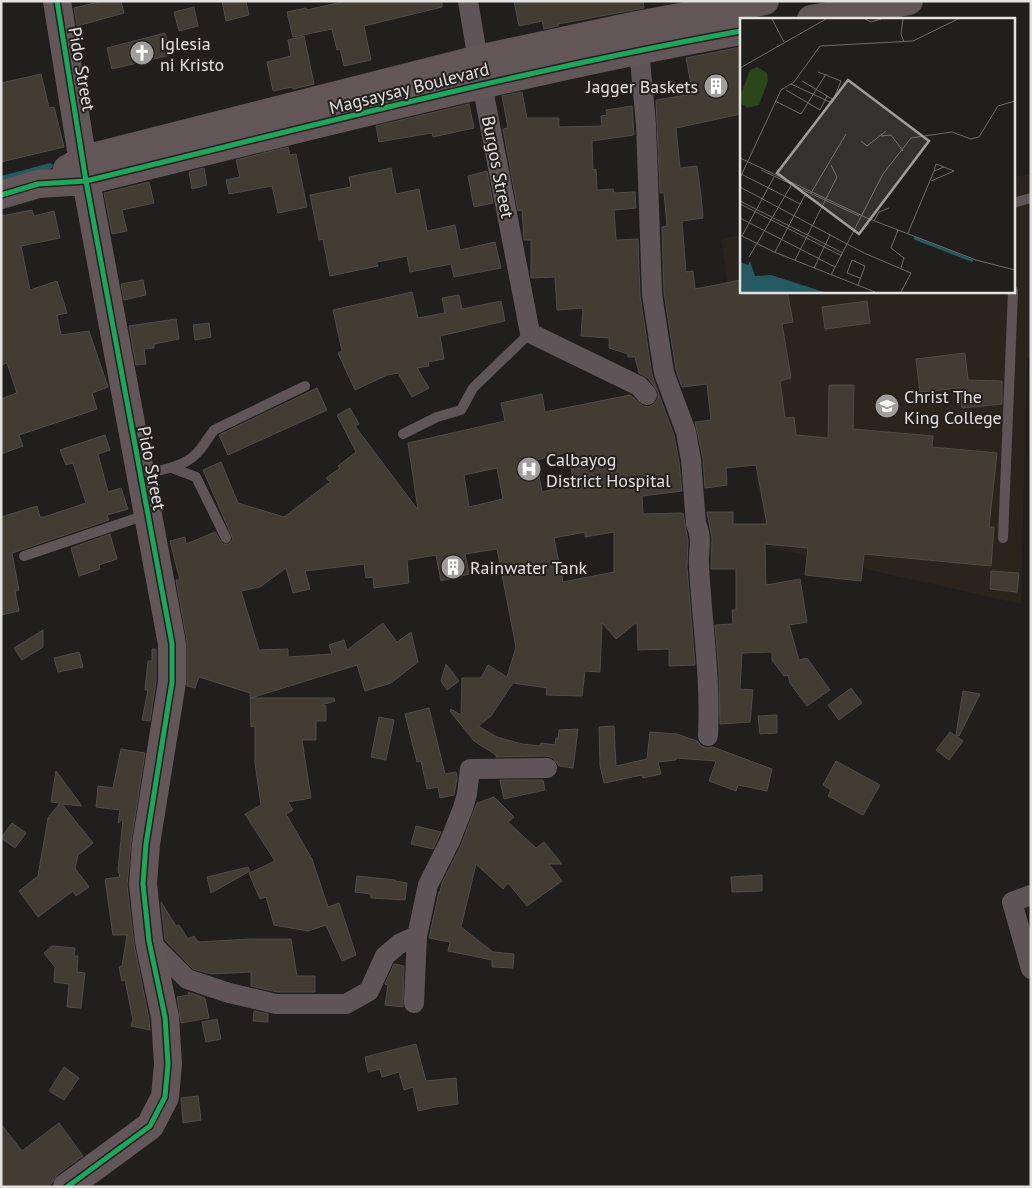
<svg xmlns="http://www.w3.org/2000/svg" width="1032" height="1188" font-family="'PT Sans',sans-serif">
<rect width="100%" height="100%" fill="#211f1d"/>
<path fill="#2b241c" d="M1031,174V357L1027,358L1021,604L768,547L721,239L741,235V291H1013V177Z"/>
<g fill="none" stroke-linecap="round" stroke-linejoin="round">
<path stroke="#265a63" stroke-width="5.5" d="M1,179L50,166"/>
</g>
<path fill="#423c32" stroke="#4e4d4b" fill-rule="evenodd" d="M103,1H121L124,13L77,26L74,8Z
M222,1H246L249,15L226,21Z
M346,1H442V7L364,26L371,60L344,66L340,49L337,50L332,29L293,37L287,12L306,8L307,10Z
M514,1H643L644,8L558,24V26L544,29L542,21L519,26Z
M194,7L198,26L179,31L174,12Z
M165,33L171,55L112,69L107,48Z
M304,36L314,84L293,89L292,87L273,91L267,62L291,56L288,40Z
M741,47V114L676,128L680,168L697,166L701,196L703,218L682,221L686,272L693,271L695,289L741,280V291H787L793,322L782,324L791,378L780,381L785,418L794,417L796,435L828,438L829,385H854L853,429L933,436L932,447L997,453L989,527H994L991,566L864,554L861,581L805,575L808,548L765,544L766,585L800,579L807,622L789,625L799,660L807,658L830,690L807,706L790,683L788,675L784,676L772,660V652L742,653L740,689L753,690L750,722L720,724L719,672L715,625L733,624L732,610H736V569H711L712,538L707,512H733V524H767L756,465L726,468L727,485L705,488L703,458L695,422L711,420L707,384L682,387L676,370L664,293L662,227L667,226L664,193H660L656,100L693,94L686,58Z
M41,74L49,108L54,107L64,147L1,162V83Z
M522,92L527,118H559V127L602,126L601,116L607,115L606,110L632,106L634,135L592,141L593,170L596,169L597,190L613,189L614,193L635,192L636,208L614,210L616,240L638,239L640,296L652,375L658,392L648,378L639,373L635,357H628V354L609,348V338L581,336L583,308L557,310L555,277L531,278V240H524L522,210L518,211L503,129L508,128L502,96Z
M469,104L474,128L433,137L432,133L379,142L376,126Z
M288,147L290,155L296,154L307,207L278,213L272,186L229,194L226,180L240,177L236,160Z
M204,168L207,185L192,189L189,172Z
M391,168L396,194L419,189L427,231L455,225L460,250L495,242L501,268L454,277L451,264L410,272L407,256L377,262L378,266L330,276L323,239L319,240L310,195L351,187L349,177Z
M487,171L493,203L474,207L468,176Z
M149,182L154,203L122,210L127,231L112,234L104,193Z
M32,210L34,216L54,211L60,238L21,246L30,290L57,281L67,313L57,315L61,335L89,331L108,387L92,393L97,409L19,435L23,446L1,454V399L17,393L7,363L1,365V216Z
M143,280L146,295L124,300L121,284Z
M412,292L418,318L445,313L442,298L459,295L462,309L501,301L505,321L440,336L444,359L428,362L429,366L417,368L429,388L412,397L398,373L387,375L355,390L338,353L342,351L333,310Z
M867,301L870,323L825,329L822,307Z
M176,319L179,339L154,344V348L144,349L146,364L136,365L129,326Z
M209,323L211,337L195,340L193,325Z
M965,353L968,380L1002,381V404L962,408L960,388L920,392L916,359Z
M317,388L327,410L228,455L219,435Z
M658,392L674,435L679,462L682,491L642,496L643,514L683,513L688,540L687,567L695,665L669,666V649L638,650L637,622L616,639L602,623L600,672L585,671L582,696L546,695L547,688L513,683L491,716L478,726L497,737L522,744L540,746L541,743L555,745L556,738L558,739L559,730L578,729L573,768L559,766L553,758L547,756L496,757V755L474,741L450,711L451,709L461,715L462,678H481L488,665L507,677L516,647L497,549L465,554L469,574L441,581L436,555L407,560L409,583L374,588L373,577L366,578L364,564L305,571L310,589L293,593L286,568L260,587L241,591L259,650L288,649V657L332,654L329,645L344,640L347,650L383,623L397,642L411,632L418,662L391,683L365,691L357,665L251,698H334L335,701L321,705L326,706V721H316V740H302L311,798L288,802L293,810L286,814L312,859L328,907L339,903L356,955L342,961L326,925L308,931L274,925L266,897L260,899L249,873L275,861L245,814L261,805L255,763V726L251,727L250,693L199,677L195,688L187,686V641L176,580H180L170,541L185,537L186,544L215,532L223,544H229L233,539L203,470L221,462L238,503L284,517L330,482L326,478L340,468L338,466L356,452L337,415L350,408L359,424L355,426L418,510L408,443L505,421L501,403L542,394L545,412L630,395L643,406L649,407L654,404L658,399ZM568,452L574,485L542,492L536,460ZM497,468L503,499L469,507L464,475ZM585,532V537L614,532V572L563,582L554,538Z
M105,435L110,450L98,454L108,492L121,488L128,509L107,515L109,520L106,521L12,553L19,590L15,591L19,611L1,615V517L37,506L40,517H44L86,503L73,463L66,465L60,450Z
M110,534L117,559L99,565L100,569L79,576L71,548Z
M991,571L1019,573L1017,592L990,589Z
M43,630V647L22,660L14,648Z
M152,649H156V681L150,721L142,720L148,690H145L148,661H152Z
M79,652L83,667L58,672L54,658Z
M446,664L459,681L447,690L441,681Z
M851,688L862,703L839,720L828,705Z
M963,691L980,694L959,736L956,735Z
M429,708L445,774L456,772L457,778L454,795L440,798L438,787L427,789L421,761L417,762L405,714Z
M777,715V733L760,734L758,716Z
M379,717L394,720L386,760L371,757Z
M614,726L616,766L647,759L650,732L677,734L697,741L702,746L707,748L713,747L772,769L767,791L738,785L736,791L709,781L716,761L676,758V760L658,762L661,774L643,778L642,775L604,783L600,765L599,727Z
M950,732L963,741L949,760L936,750Z
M121,749L145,753L131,842L127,885L134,944L149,1019L150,1030L131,1026L133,1020L125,980L122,981L119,967L122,966L127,935H113L105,879L120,877L118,870L123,819L118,823L120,810L96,807L98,786L113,788Z
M836,761L880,785L863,815L828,796L831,790L823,785Z
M56,771L82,806L62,804L93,843L78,855L75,868L89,887L76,896L73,891L38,917L19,891L38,876L48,818L60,803L51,802Z
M500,780H543L545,790L504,799Z
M494,797L514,817L508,822L536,848L544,842L562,864H549L562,881L527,906L508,883L503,889L476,864L461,927L493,952L514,954L513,968L492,967V960L448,951L450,942L429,938L439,892H440L442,883L461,845L477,803Z
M12,823L26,833L15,848L1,838Z
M416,826L441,832L433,849L411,844Z
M248,867L250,871L211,893L207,877Z
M762,875V891L732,892L731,877Z
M357,876L395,880V881L407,883L405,900L371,898V894L355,892Z
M161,902L176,926L179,925L188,939L194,936L198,942L251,939H291L297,976H315V992H277L251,986V972L211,974L193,969L165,940Z
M52,946L75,948L74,956H78L77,972L85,973L81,1008L67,1007L69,984L54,982L55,967L44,953Z
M394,964L404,966L403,1007L385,1005L388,985L385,984Z
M188,992L205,998L209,1018L181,1023L177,997L189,995Z
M254,1011L268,1014V1022L253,1021Z
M217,1019L221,1039L206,1042L202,1022Z
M416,1044L426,1081L456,1078L458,1104L436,1107L418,1111L413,1087L404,1090L399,1072L382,1077L380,1069L368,1072L365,1057Z
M64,1067L79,1078L64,1100L49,1091Z
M198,1096L201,1120L183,1123L181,1098Z
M59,1123L83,1156L58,1174L52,1183L47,1187H1V1124L22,1151Z"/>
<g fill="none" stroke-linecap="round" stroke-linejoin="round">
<path stroke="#5f5558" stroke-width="10" d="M1013,203L1031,198
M403,434L437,417L461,410L473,388L530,333
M172,468L196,477L226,538
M141,475C157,471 183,467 195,455C201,450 208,438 214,430L305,386
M1003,538L1013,291
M24,556L146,515"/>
<path stroke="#5f5558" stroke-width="20" d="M468,1L482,84L530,333L639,386L647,395
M639,50L646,124L652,294L664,373L686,432L691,460L696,524C703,537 698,552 699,566C702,622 711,680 708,736
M1031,895L1012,902L1031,969
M149,941L187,979L229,993L276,1004H346L369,991L385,956L399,944L417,936
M414,1003L417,936L428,885L450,841L463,808L467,794L470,769L547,768"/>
<path stroke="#625659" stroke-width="28" d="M57,1L86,181L172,644V682L146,844L143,884L149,941L165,1017L168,1064L165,1097L150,1126L67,1187
M811,19L909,1
M67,169L84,159L478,59L637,25L765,1
M1,195L38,184L86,181C304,128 520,71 741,31"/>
<defs>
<path id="cycleway" d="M57,1L86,181L172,644V682L146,844L143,884L149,941L165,1017L168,1064L165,1097L150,1126L67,1187
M1,195L38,184L86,181C304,128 520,71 741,31"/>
</defs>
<use href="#cycleway" stroke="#221f1c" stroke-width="8"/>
<use href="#cycleway" stroke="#20a55d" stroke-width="5"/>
</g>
<defs>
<symbol id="church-disc" viewBox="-11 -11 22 22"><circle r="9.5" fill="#a09e9c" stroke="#221f1c"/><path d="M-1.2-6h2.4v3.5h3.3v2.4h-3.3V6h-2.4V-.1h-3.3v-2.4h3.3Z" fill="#fff"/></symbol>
<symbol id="building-disc" viewBox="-11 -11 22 22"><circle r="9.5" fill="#a09e9c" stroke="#221f1c"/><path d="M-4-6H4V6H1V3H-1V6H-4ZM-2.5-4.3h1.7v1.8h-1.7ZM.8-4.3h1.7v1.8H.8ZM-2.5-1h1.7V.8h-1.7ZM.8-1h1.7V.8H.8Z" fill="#fff"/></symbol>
<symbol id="university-disc" viewBox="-11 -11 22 22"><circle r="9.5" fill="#a09e9c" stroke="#221f1c"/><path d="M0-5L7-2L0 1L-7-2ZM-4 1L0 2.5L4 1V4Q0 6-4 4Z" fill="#fff"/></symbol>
<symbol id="hospital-disc" viewBox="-11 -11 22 22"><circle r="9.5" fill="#a09e9c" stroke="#221f1c"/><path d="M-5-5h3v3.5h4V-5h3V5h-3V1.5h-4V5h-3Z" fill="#fff"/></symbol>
</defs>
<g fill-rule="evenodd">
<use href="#church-disc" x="128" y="39" width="28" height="28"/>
<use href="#building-disc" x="702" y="72" width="28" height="28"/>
<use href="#university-disc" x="873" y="392" width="28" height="28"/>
<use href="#hospital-disc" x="515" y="455" width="28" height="28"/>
<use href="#building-disc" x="439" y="553" width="28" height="28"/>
</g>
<g text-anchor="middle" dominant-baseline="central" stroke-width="4" stroke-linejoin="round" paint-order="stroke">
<g font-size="18" fill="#e5e3e1" stroke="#221f1c" text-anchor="start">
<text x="160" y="43">Iglesia<tspan x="160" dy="21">ni Kristo</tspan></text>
<text x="698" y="86" text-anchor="end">Jagger Baskets</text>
<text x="904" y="396">Christ The<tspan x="904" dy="21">King College</tspan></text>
<text x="546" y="459">Calbayog<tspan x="546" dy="21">District Hospital</tspan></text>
<text x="470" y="567">Rainwater Tank</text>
</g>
<g font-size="18" fill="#e5e3e1" stroke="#221f1c">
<text transform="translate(82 69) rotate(80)">Pido Street</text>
<text transform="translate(409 88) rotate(-14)">Magsaysay Boulevard</text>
<text transform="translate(498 167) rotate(79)">Burgos Street</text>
<text transform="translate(152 468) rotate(79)">Pido Street</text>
</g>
</g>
<g transform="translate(740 18)">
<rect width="275" height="275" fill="#211f1d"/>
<path d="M17,49L27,55L28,63L19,87L7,90L1,85V76L10,52Z" fill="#2b4619"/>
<path d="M10,243L15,258L31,257L84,274H0V244L8,247Z" fill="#265a63"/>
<path fill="none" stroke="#265a63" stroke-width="2.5" d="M174,220L233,243"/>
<path fill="none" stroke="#6f6d6b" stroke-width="1" d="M32,1L44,24M125,1L131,4L141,1M163,1L161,16L164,24M0,50L86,1M62,63L94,82M51,66L92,85L101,63L78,54M46,72L80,92L87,78M35,83L61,96L86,56M141,118L151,117L163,133M121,123L127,128L146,113M0,140L127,200L236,242L275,252M21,152L119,198M1,156L60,186M0,160L41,72L54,64L80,28L173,23L218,1M191,163L214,153L204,149L194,153L196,146L204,149M0,169L124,235L171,255L161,274M71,175L106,116M0,183L103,235M0,186L102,238M0,200L95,249M134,203L139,194L149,190M158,212L151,230L164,240L161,250M168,215L194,153M0,217L34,234L135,274M2,218L34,159M35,234L66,175M9,239L52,166M55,242L97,159L91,147M74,250L90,217M91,257L143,156L171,120L212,114L231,121L239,119L258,88L275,83M118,267L125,248L112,242L107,255L120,260"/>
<path fill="#a09e9c" fill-opacity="0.15" stroke="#a09e9c" stroke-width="2.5" d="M108,62L189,123L119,216L37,155Z"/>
<rect width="275" height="275" fill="none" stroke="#e5e3e1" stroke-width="2.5"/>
</g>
<rect width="1032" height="1188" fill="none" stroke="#e5e3e1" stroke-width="5"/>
</svg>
